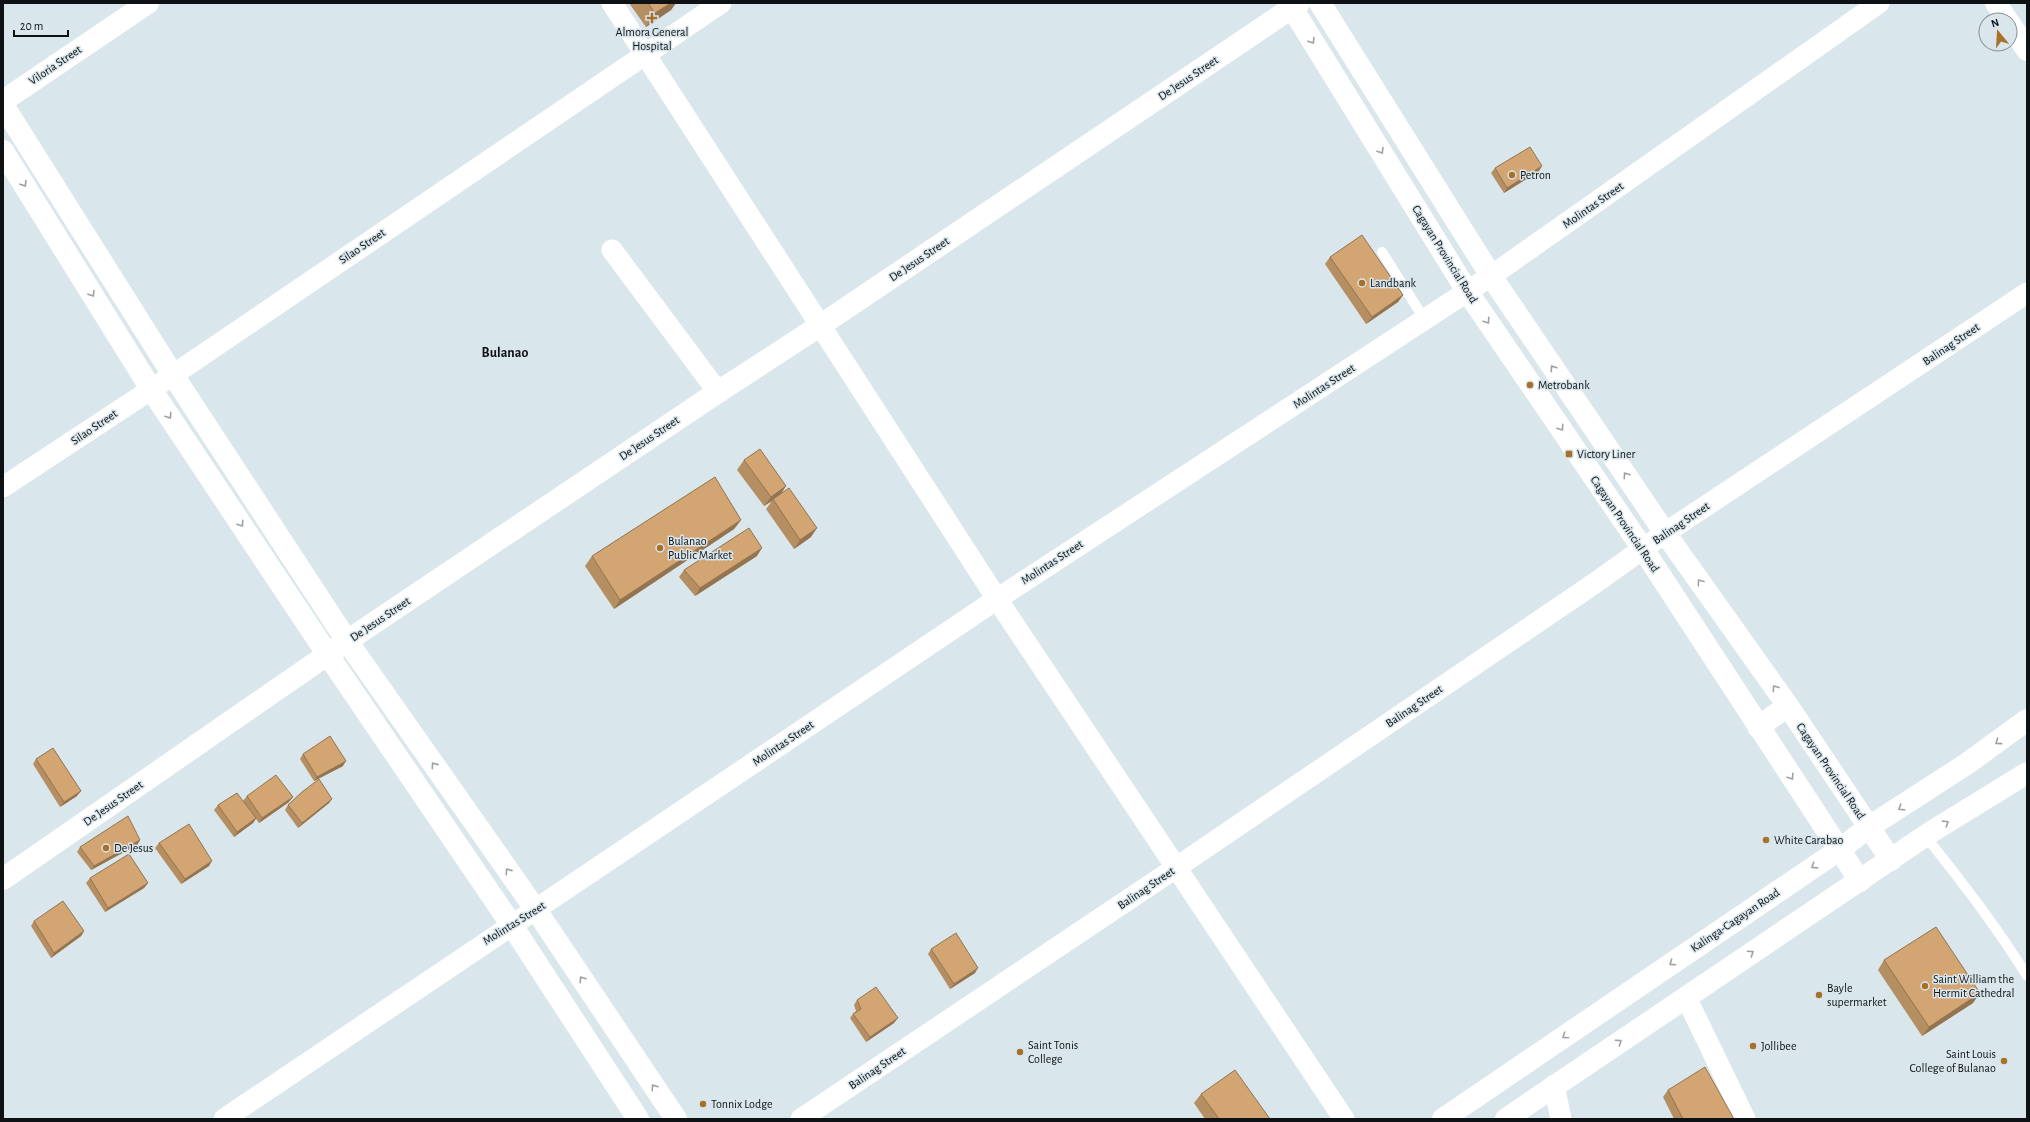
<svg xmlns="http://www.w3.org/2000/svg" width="2030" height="1122" font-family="'Alegreya Sans',sans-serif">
<rect width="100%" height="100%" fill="#d9e6ec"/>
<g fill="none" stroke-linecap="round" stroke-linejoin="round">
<path stroke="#fff" stroke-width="10" d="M1382,252L1425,320
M1926,837C1962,882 1997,927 2027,976"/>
<path stroke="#fff" stroke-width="21" d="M612,3L997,599L1344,1119
M612,250L718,392
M3,487L173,375L721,3
M1686,997L1745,1119
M1554,1085L1561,1119
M224,1119L997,599L1491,276L1879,3
M801,1119L1177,867L1595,583L1665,533L2027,293"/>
<path stroke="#fff" stroke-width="22" d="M1996,3L2007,20
M2010,24L2027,50
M3,101L148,3
M3,105L173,375L347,641L536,910L676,1119
M3,151L151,389L328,655L511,924L638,1119
M3,879L347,641L718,392L821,325L1299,3"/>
<path stroke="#fff" stroke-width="22" d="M1289,3L1467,291L1643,549L1860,881
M1320,3L1491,276L1665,533L1788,706L1891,860
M1758,727L1788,706"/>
<path stroke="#fff" stroke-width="22" d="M1443,1119L1839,850L1869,827L1968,763L2027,720
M1506,1119L1931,832L2027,773"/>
</g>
<path fill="#b58e62" d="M629,3H676L671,10L646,27Z
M1495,168L1539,171L1504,193L1491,173Z
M1330,257L1403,295L1398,302L1366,324L1325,264Z
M744,460L786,486L781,494L811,537L794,549L766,509L772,501L764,506L737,470Z
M741,520L734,529L614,609L585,566L592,556Z
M757,556L695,596L679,577L684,570Z
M303,754L343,766L314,781L300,759Z
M36,759L77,796L60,807L33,764Z
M247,796L289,802L259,823L256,819L253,823L234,837L214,810L218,805L243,801Z
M332,799L329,803L298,828L285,810L288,805Z
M140,840L137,845L91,870L77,852L80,847Z
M159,843L209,866L181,884L155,848Z
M90,878L148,883L144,888L105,912L86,883Z
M34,921L84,931L81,936L51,958L31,926Z
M931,949L975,973L950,989L928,954Z
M1884,960L1973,1003L1922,1036L1878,970Z
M857,1000L894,1023L866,1042L850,1018L853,1014L856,1011L854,1005Z
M1668,1090L1734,1119H1674L1663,1097Z
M1201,1094L1270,1119H1205L1194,1103Z"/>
<path fill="#937450" d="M671,3H676L671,10L646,27L655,13Z
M1542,166L1539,171L1504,193L1507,188Z
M1403,295L1398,302L1366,324L1372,317Z
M786,486L779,496L773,499L772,501L764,506L771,497Z
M741,520L734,529L614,609L620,600Z
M817,528L811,537L794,549L800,540Z
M762,548L757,556L695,596L700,588Z
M346,761L343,766L314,781L317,777Z
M81,791L77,796L60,807L64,802Z
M293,797L289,802L259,823L262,818Z
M332,799L329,803L298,828L302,823Z
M256,818L253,823L234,837L237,832Z
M140,840L137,845L91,870L94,866Z
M212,861L209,866L181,884L185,879Z
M148,883L144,888L105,912L108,908Z
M84,931L81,936L51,958L54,953Z
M978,968L975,973L950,989L954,984Z
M1980,993L1973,1003L1922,1036L1929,1027Z
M898,1018L894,1023L866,1042L870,1037Z"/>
<path fill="#d2a572" stroke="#937450" d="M648,3H671L655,13Z
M1530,147L1542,166L1507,188L1495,168Z
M1362,235L1403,295L1372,317L1330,257Z
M760,449L786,486L771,497L744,460Z
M715,477L741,520L620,600L592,556Z
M789,488L817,528L800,540L773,499Z
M749,528L762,548L700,588L684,570Z
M330,736L346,761L317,777L303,754Z
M53,748L81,791L64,802L36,759Z
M276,775L293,797L262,818L247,796Z
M319,779L332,799L302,823L288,805L302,792Z
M237,793L256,818L237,832L218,805Z
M128,816L140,840L94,866L80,847Z
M189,824L212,861L185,879L159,843Z
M129,854L148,883L108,908L90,878Z
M63,901L84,931L54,953L34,921Z
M1936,927L1980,993L1929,1027L1884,960Z
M956,933L978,968L954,984L931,949Z
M876,987L898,1018L870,1037L853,1014L861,1009L857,1000Z
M1705,1067L1734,1119H1683L1668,1090Z
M1235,1070L1270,1119H1219L1201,1094Z"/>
<defs><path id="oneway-chevron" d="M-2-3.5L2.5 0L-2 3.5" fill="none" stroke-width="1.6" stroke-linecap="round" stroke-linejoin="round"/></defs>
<g stroke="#9fa0a1">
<use href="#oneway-chevron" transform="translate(1312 41) rotate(58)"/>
<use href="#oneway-chevron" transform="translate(1381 151) rotate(58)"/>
<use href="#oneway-chevron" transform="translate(24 184) rotate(58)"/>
<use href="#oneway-chevron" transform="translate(92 294) rotate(58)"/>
<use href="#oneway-chevron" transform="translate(1487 321) rotate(56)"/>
<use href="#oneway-chevron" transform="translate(1553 368) rotate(-124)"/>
<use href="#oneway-chevron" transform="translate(169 416) rotate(56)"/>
<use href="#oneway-chevron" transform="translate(1561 428) rotate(56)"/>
<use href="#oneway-chevron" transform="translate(1626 475) rotate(-124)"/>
<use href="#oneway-chevron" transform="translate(241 524) rotate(56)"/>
<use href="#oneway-chevron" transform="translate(1700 582) rotate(-126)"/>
<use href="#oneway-chevron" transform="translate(1775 688) rotate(-126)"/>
<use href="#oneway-chevron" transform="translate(1998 742) rotate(144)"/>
<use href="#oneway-chevron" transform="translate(434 765) rotate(-125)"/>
<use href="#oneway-chevron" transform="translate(1791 777) rotate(57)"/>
<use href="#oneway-chevron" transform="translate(1901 808) rotate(148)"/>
<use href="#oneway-chevron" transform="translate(1946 823) rotate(-32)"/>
<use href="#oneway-chevron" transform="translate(1814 866) rotate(147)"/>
<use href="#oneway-chevron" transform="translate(508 871) rotate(-125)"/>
<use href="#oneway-chevron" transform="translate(1751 953) rotate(-34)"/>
<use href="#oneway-chevron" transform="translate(1672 963) rotate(146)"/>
<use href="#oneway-chevron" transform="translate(582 979) rotate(-124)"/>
<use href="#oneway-chevron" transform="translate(1565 1036) rotate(146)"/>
<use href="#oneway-chevron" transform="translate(1619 1042) rotate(-34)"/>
<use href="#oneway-chevron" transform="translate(654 1087) rotate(-124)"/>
</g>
<g fill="#a7712b" stroke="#d9e6ec" stroke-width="1.5">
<path d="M650 12h4v4h4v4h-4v4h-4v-4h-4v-4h4z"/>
<circle cx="1512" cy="175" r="4"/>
<circle cx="1362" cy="283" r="4"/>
<circle cx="1530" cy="385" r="4"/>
<rect x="1565" y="450" width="8" height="8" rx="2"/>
<circle cx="660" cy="548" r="4"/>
<circle cx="1766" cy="840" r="4"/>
<circle cx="106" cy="848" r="4"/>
<circle cx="1925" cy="986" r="4"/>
<circle cx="1819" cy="995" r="4"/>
<circle cx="1753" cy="1046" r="4"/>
<circle cx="1020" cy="1052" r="4"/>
<circle cx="2004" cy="1061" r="4"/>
<circle cx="703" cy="1104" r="4"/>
</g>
<g text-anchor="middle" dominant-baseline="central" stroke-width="3" stroke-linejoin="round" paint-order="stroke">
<g font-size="12" fill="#0e1214" stroke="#d9e6ec" text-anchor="start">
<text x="652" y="32" text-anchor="middle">Almora General<tspan x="652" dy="14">Hospital</tspan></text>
<text x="1520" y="175">Petron</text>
<text x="1370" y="283">Landbank</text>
<text x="1538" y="385">Metrobank</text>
<text x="1577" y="454">Victory Liner</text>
<text x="668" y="541">Bulanao<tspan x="668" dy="14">Public Market</tspan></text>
<text x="1774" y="840">White Carabao</text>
<text x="114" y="848">De Jesus</text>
<text x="1933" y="979">Saint William the<tspan x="1933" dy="14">Hermit Cathedral</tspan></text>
<text x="1827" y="988">Bayle<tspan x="1827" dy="14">supermarket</tspan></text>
<text x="1028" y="1045">Saint Tonis<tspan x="1028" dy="14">College</tspan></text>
<text x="1761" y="1046">Jollibee</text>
<text x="1996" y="1054" text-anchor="end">Saint Louis<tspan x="1996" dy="14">College of Bulanao</tspan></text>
<text x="711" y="1104">Tonnix Lodge</text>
</g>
<g font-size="12" fill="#0e1214" stroke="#d9e6ec">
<text transform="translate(55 65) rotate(-34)">Viloria Street</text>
<text transform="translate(1188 78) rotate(-34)">De Jesus Street</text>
<text transform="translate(1593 205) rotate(-35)">Molintas Street</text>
<text transform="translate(362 246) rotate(-34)">Silao Street</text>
<text transform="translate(1445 254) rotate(58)">Cagayan Provincial Road</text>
<text transform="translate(919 259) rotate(-34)">De Jesus Street</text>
<text transform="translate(1951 344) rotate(-34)">Balinag Street</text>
<text transform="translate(1324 386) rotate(-33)">Molintas Street</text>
<text transform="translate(94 427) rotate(-34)">Silao Street</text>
<text transform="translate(649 438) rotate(-34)">De Jesus Street</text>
<text transform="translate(1681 523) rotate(-34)">Balinag Street</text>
<text transform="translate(1625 524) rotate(56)">Cagayan Provincial Road</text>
<text transform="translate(1052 562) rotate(-33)">Molintas Street</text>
<text transform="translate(380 619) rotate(-34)">De Jesus Street</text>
<text transform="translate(1414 706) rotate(-34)">Balinag Street</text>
<text transform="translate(783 743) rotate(-34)">Molintas Street</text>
<text transform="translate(1831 771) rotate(56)">Cagayan Provincial Road</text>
<text transform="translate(113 803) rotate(-35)">De Jesus Street</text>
<text transform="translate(1146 888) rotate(-34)">Balinag Street</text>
<text transform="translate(1735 920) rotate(-34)">Kalinga-Cagayan Road</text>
<text transform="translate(514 923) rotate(-32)">Molintas Street</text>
<text transform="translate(877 1068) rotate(-34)">Balinag Street</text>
</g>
<g font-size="14" font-weight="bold" fill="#0e1214" stroke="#d9e6ec">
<text x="505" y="353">Bulanao</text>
</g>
</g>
<rect width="2030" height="1122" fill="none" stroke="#0e1214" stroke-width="8"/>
<g transform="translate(1998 32) rotate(342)"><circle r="19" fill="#d9e6ec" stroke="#889196"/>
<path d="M0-3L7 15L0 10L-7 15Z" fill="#a7712b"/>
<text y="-6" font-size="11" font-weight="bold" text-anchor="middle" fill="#0e1214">N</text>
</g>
<path d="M14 30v6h54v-6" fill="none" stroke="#0e1214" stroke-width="2"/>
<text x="20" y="30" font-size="12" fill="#0e1214" stroke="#d9e6ec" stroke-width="3" paint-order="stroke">20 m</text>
</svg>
